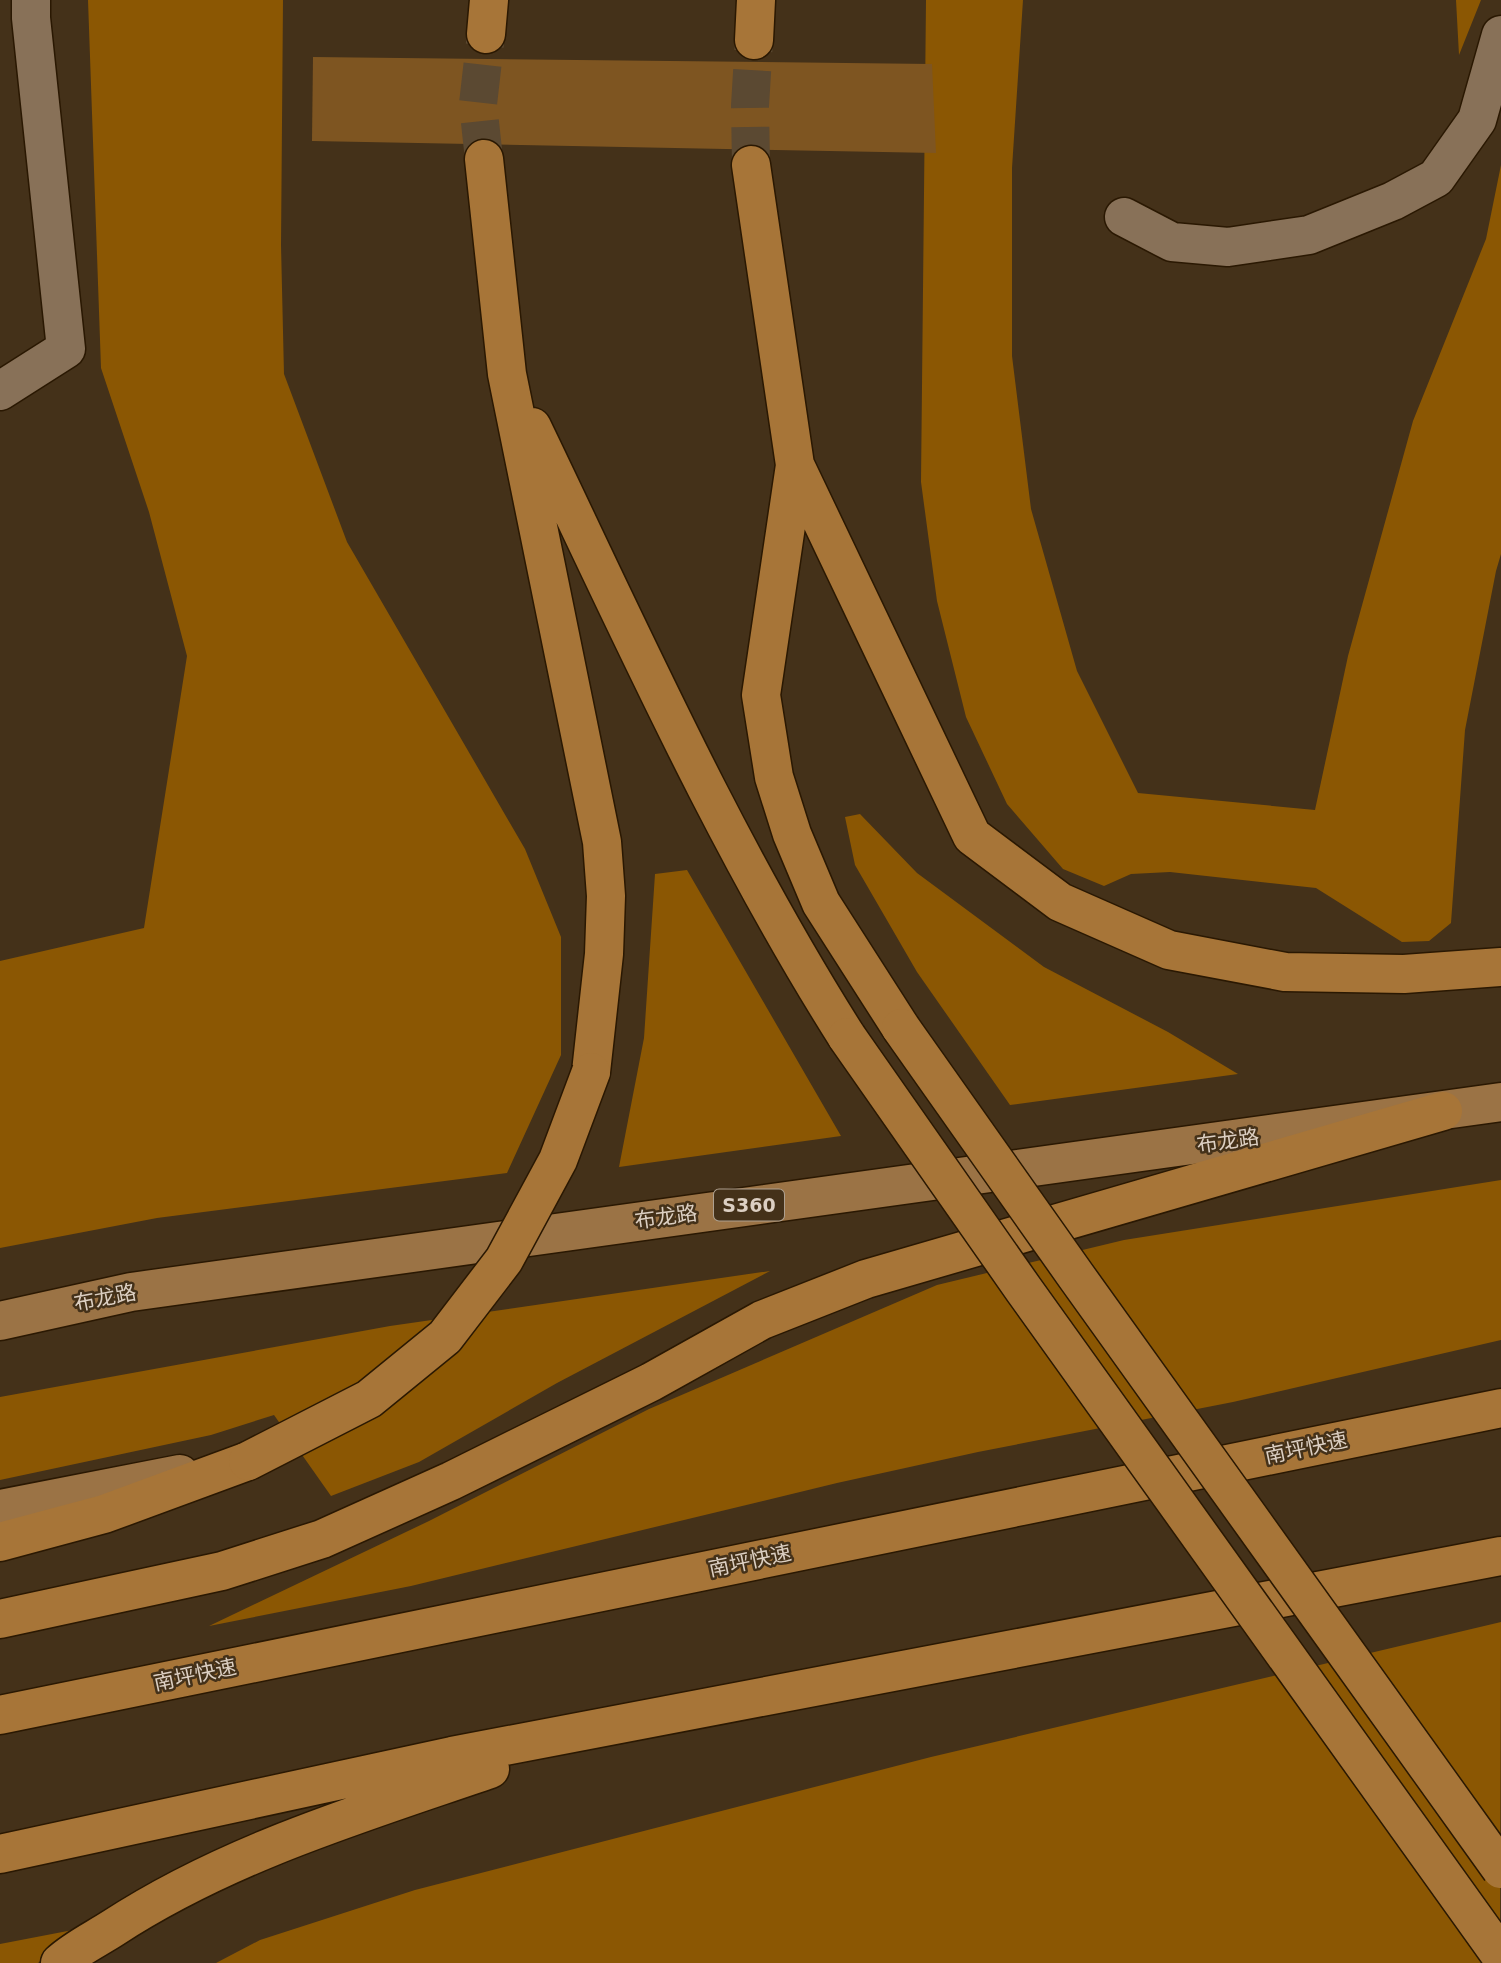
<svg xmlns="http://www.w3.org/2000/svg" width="1501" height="1963" font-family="'DejaVu Sans','Noto Sans SC',sans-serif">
<rect width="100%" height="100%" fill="#443119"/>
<path fill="#8b5703" d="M88,0H283L281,245L284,374L347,542L525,849L561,937V1055L507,1173L157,1218L0,1248V961L144,928L187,656L149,512L101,368Z
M926,0H1023L1012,168V356L1031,509L1077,671L1138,793L1315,810L1348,656L1413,421L1486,239L1501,165V554L1496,571L1465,730L1451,923L1429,941L1402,942L1316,888L1170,872L1131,874L1104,886L1063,869L1007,804L966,717L937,601L921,482Z
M1456,0H1481L1459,55Z
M860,814L917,873L1044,967L1168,1032L1238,1074L1010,1105L917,972L855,865L845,817Z
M687,870L841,1136L619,1167L644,1038L655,874Z
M1501,1180V1340L1233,1402L978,1452L837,1483L411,1586L209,1626L429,1521L649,1409L937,1285L1124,1240Z
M770,1271L557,1383L419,1462L331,1496L274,1415L211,1435L0,1480V1397L390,1326Z
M1501,1622L1500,1963H216L260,1940L415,1890L931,1757Z
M78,1929L38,1963H0V1944Z"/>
<path fill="#7e5521" d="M313,57L932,64L936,153L312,141Z"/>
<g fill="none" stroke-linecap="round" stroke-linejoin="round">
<path stroke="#5b4932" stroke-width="38" stroke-dasharray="38 19" stroke-linecap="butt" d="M484,159L478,104L486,34
M751,165L750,106L754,40"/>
<defs>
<path id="minor" d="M1124,217L1172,242L1228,247L1309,235L1393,201L1436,178L1477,120L1501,35
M0,391L66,349L31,18V0"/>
<path id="major" d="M0,1321L131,1292L1501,1102
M0,1509L180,1474"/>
<path id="highway" d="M486,34L489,0
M754,40L756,0
M484,159L507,374L602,842L606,896L604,954L591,1072
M751,165L795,465L761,695L774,777L792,834L821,903L901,1028
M532,427C631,633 724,843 847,1037
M795,465L972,836L1060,902L1169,950L1285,972L1404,974L1501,967
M0,1542L104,1514L248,1461
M0,1619L222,1571L322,1539L451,1481L651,1382L762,1320L866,1279L1443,1111
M0,1715L1501,1408
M0,1854L452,1756L1501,1556
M60,1963C75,1949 96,1939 113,1928C228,1853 362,1813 490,1769"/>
</defs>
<use href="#minor" stroke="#2a1802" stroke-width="41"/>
<use href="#major" stroke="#2a1802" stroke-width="41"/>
<use href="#highway" stroke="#2a1802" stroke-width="41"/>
<use href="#minor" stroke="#887158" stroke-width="38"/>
<use href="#major" stroke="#9b7345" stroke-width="38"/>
<use href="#highway" stroke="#a77538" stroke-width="38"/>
<defs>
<path id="highway-bridge" d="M901,1028L1076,1276L1501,1869
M847,1037L1024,1290L1501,1956
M248,1461L369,1399L445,1337L504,1260L558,1160L591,1072"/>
</defs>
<use href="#highway-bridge" stroke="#2a1802" stroke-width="41" stroke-linecap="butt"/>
<use href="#highway-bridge" stroke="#a77538" stroke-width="38"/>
</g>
<g text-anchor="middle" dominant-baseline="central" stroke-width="5" stroke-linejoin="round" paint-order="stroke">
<rect fill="#443119" stroke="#aea08f" stroke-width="2" x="714" y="1189.5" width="70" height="31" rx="5"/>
<g font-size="19" font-weight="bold" fill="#dccfc2">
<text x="749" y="1205">S360</text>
</g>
<g font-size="21" fill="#dccfc2" stroke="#443119">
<text transform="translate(1228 1141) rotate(-8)">布龙路</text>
<text transform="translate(666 1217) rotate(-8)">布龙路</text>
<text transform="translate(105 1298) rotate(-11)">布龙路</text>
<text transform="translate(1306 1448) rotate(-12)">南坪快速</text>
<text transform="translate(750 1561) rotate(-12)">南坪快速</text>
<text transform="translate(195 1675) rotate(-12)">南坪快速</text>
</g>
</g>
</svg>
